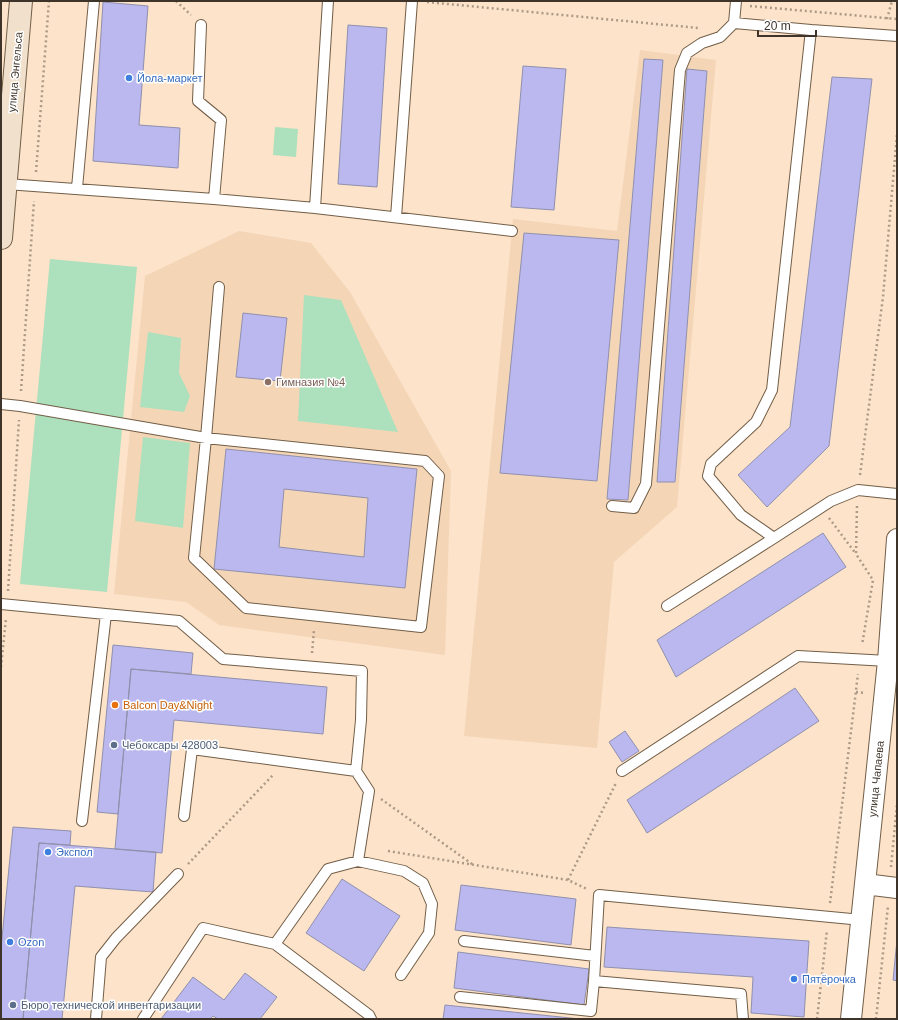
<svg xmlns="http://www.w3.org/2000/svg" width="898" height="1020" font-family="Arial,sans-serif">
<rect width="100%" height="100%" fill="#fce3ca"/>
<path fill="#f4d6b7" d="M640,50L716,60L677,507L614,562L597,748L464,736L513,219L617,231Z
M239,231L311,243L350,292L451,471L445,655L219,625L186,602L114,594L145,276Z"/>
<path fill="#ade0bc" d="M275,127L298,129L296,157L273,155Z
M50,259L137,267L107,592L20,584Z
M304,295L341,300L398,432L298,421Z
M148,332L181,338L179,373L190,396L184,412L140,407Z
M143,437L190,443L183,528L135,521Z"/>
<path fill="#bab8ef" stroke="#9090ad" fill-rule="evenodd" d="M103,2L148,6L139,125L180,128L178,168L93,161Z
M348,25L387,28L377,187L338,184Z
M644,59L663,60L628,500L607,499Z
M523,66L566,69L554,210L511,207Z
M687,69L707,71L675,482H657Z
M832,77L872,79L829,446L767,507L738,475L790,427Z
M524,233L619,240L597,481L500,473Z
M243,313L287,318L280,381L236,377Z
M226,449L417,469L405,588L214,569ZM284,489L368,498L364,557L279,547Z
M823,533L846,567L676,677L657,640Z
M113,645L193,653L191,674L131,669L118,814L97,812Z
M131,669L327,687L323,734L174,720L162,853L115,849Z
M795,688L819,721L647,833L627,800Z
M625,731L639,751L622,762L609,742Z
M13,827L71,831L70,845L39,843L23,1019H1V948Z
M39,843L156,852L153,892L75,886L62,1019H23Z
M342,879L400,916L364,971L306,933Z
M461,885L576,899L571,945L455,930Z
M607,927L809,941L804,1017L751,1013L753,977L604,967Z
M897,940V981L893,980Z
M458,952L589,969L584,1005L454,988Z
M245,973L277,997L260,1019H218L213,1016L210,1019H161L193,977L224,1000Z
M445,1005L580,1019H443Z"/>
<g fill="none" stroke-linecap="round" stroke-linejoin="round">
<defs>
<path id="lane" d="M736,1L734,23L811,30L897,36
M201,25L198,101L221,120L214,199
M811,30L772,390L756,422L711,464L708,476L741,515L774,538L831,501L858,490L897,494
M6,184L214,199L315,208L512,231
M77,188L94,1
M315,208L328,1
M396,217L412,1
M1,404L20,406L206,438L425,461L439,476L421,627L246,608L194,558L206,438L219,287
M612,506L634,508L646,484L680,70L687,53L702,43L720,37L734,23
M1,604L179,621L223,659L362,671L361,720L356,771L192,749L184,816
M667,606L774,538
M356,771L369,791L358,861
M622,771L798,656L888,661
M82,821L106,614
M464,941L595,956
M275,944L328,869L358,861L404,871L423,883L432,904L429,933L401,975
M460,997L591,1011L594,981
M96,1019L101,957L116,938L178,874
M143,1019L203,928L275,944L369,1015L371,1019
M743,1019L741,994L594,981L599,895L862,920"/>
<path id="street" d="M865,884L897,888
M851,1019L888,661L897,539"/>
<path id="secondary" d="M1,238L21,1"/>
</defs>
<use href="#lane" stroke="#725e47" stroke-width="12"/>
<use href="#street" stroke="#725e47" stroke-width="22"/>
<use href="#secondary" stroke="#725e47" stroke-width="24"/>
<path stroke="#ac9986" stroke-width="2.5" stroke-dasharray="2 3" stroke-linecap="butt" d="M176,1L191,15
M427,2L698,28
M750,6L896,19
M887,19L892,1
M36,172L49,1
M21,391L34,201
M860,475L883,297L897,134
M857,506L856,554L873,580L862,645
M829,518L856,554
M8,591L19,420
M312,653L314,630
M1,667L6,618
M856,692L865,693
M381,799L472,864
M388,851L568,880L587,889
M188,864L273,775
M891,867L897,804
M568,880L616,783
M830,903L858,674
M817,1019L827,930
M876,1019L888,906"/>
<use href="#lane" stroke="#fff" stroke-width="10"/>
<use href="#street" stroke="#fff" stroke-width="20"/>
<use href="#secondary" stroke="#f0e0cc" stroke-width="22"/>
</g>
<g fill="#3f7fe0" stroke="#fff" stroke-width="1.5">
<circle cx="129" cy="78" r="4"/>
<circle cx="48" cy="852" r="4"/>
<circle cx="10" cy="942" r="4"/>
<circle cx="794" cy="979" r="4"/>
</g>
<circle fill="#8d6e63" stroke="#fff" stroke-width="1.5" cx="268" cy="382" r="4"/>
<circle fill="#e8710a" stroke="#fff" stroke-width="1.5" cx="115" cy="705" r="4"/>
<g fill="#5c6f8a" stroke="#fff" stroke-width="1.5">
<circle cx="114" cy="745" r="4"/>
<circle cx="13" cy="1005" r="4"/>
</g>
<g text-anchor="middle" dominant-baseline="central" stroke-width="3" stroke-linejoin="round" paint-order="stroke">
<g font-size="11" fill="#3e342a" stroke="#fff">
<text transform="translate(15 72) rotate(-85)">улица Энгельса</text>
<text transform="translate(876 779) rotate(-84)">улица Чапаева</text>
</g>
<g font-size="11" fill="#366cbe" stroke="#fff" text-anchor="start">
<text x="137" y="78">Йола-маркет</text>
<text x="56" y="852">Экспол</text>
<text x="18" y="942">Ozon</text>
<text x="802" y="979">Пятёрочка</text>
</g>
<g font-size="11" fill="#785e54" stroke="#fff" text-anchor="start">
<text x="276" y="382">Гимназия №4</text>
</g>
<g font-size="11" fill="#c56008" stroke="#fff" text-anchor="start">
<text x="123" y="705">Balcon Day&amp;Night</text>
</g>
<g font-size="11" fill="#4e5e75" stroke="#fff" text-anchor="start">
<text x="122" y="745">Чебоксары 428003</text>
<text x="21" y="1005">Бюро технической инвентаризации</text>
</g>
</g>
<rect width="898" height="1020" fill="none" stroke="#3e342a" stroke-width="4"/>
<path d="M758 30v6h58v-6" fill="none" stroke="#3e342a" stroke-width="2"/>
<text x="764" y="30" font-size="12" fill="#3e342a" stroke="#ffffff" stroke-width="3" paint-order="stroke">20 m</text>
</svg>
